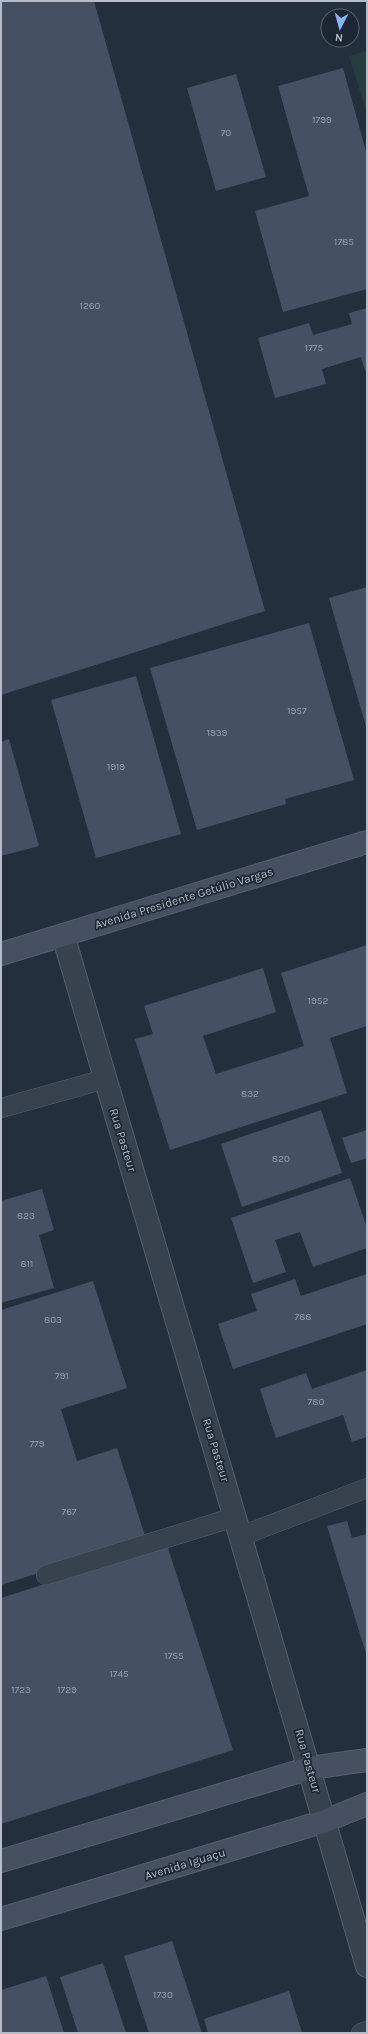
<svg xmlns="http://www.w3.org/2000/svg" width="368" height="2034" font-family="Karla,sans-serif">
<rect width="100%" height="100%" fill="#242f3e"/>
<path fill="#263c3f" d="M367,51V114L349,56Z"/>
<path fill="#455162" d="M1,1H94L265,611L1,695Z
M343,68L367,155V289L283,312L255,211L309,196L278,86Z
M236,74L266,177L216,191L187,88Z
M367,308V370L365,371L361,357L322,369L326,384L275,398L258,338L309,323L313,335L352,324L349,313Z
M367,587V730L329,598Z
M309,623L354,780L285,799L286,804L197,830L150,668Z
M136,676L181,834L96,858L51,700Z
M9,739L39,846L1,856V742Z
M367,945V1026L330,1038L347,1093L170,1150L135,1039L153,1034L144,1006L263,968L276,1012L203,1036L216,1074L304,1046L281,973Z
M321,1110L342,1173L242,1207L221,1144Z
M367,1130V1158L351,1163L342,1138Z
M350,1178L367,1228V1248L313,1267L300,1232L275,1240L286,1272L253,1283L231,1218Z
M42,1189L54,1230L39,1235L54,1288L1,1303V1201Z
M367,1274V1324L233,1369L218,1324L257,1311L251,1294L295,1279L301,1296Z
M93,1281L127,1388L61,1409L77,1461L117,1448L146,1539L1,1585V1310Z
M367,1370V1437L352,1442L343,1415L276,1438L260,1389L306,1373L312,1389Z
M347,1521L352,1538L367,1534V1657L327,1526Z
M167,1545L233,1750L1,1824V1598Z
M172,1941L202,2033H149L124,1956Z
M103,1963L126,2033H78L60,1977Z
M46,1976L64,2033H1V1990Z
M289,1991L302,2033H208L204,2019Z"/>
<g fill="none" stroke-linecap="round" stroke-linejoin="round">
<defs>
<path id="lane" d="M1,1108L105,1079
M241,1536L367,1488
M46,1575L235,1517
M361,2033L367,2031"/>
<path id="street" d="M63,935L367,1966"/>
<path id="secondary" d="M1,954L367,842
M1,1861L310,1768L367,1760
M1,1919L325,1821L367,1804"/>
</defs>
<use href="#lane" stroke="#565f6c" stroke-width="20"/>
<use href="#street" stroke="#565f6c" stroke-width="24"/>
<use href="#secondary" stroke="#565f6c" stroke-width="24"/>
<use href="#lane" stroke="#38414e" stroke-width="19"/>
<use href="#street" stroke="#38414e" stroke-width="22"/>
<use href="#secondary" stroke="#465061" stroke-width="22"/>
</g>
<g text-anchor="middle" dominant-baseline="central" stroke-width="3.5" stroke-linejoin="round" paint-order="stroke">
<g font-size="10" fill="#98a1af">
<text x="322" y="120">1799</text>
<text x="226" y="133">70</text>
<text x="344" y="242">1785</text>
<text x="90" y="306">1260</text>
<text x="314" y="348">1775</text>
<text x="297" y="711">1957</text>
<text x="217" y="733">1939</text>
<text x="116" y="767">1919</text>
<text x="318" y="1001">1952</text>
<text x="250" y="1094">832</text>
<text x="281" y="1159">820</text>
<text x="26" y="1216">823</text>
<text x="27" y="1264">811</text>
<text x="303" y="1317">788</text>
<text x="53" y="1320">803</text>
<text x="62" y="1376">791</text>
<text x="316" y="1402">780</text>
<text x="37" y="1444">779</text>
<text x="69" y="1512">767</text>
<text x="174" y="1656">1755</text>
<text x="119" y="1674">1745</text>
<text x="21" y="1690">1723</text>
<text x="67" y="1690">1729</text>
<text x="163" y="1995">1730</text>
</g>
<g font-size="12" fill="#b4bcc9" stroke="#1d2633">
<text transform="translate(184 898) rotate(-17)">Avenida Presidente Getúlio Vargas</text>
<text transform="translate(123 1140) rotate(73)">Rua Pasteur</text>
<text transform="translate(216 1450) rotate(73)">Rua Pasteur</text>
<text transform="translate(308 1761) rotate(74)">Rua Pasteur</text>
<text transform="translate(185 1864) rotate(-17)">Avenida Iguaçu</text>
</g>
</g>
<rect width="368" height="2034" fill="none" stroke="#b4bcc9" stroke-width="4"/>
<g transform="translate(340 28) rotate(186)"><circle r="19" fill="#1d2633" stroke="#59626f"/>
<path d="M0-3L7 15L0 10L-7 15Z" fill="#8ab4f8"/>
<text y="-6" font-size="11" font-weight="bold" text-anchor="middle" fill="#b4bcc9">N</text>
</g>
</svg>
